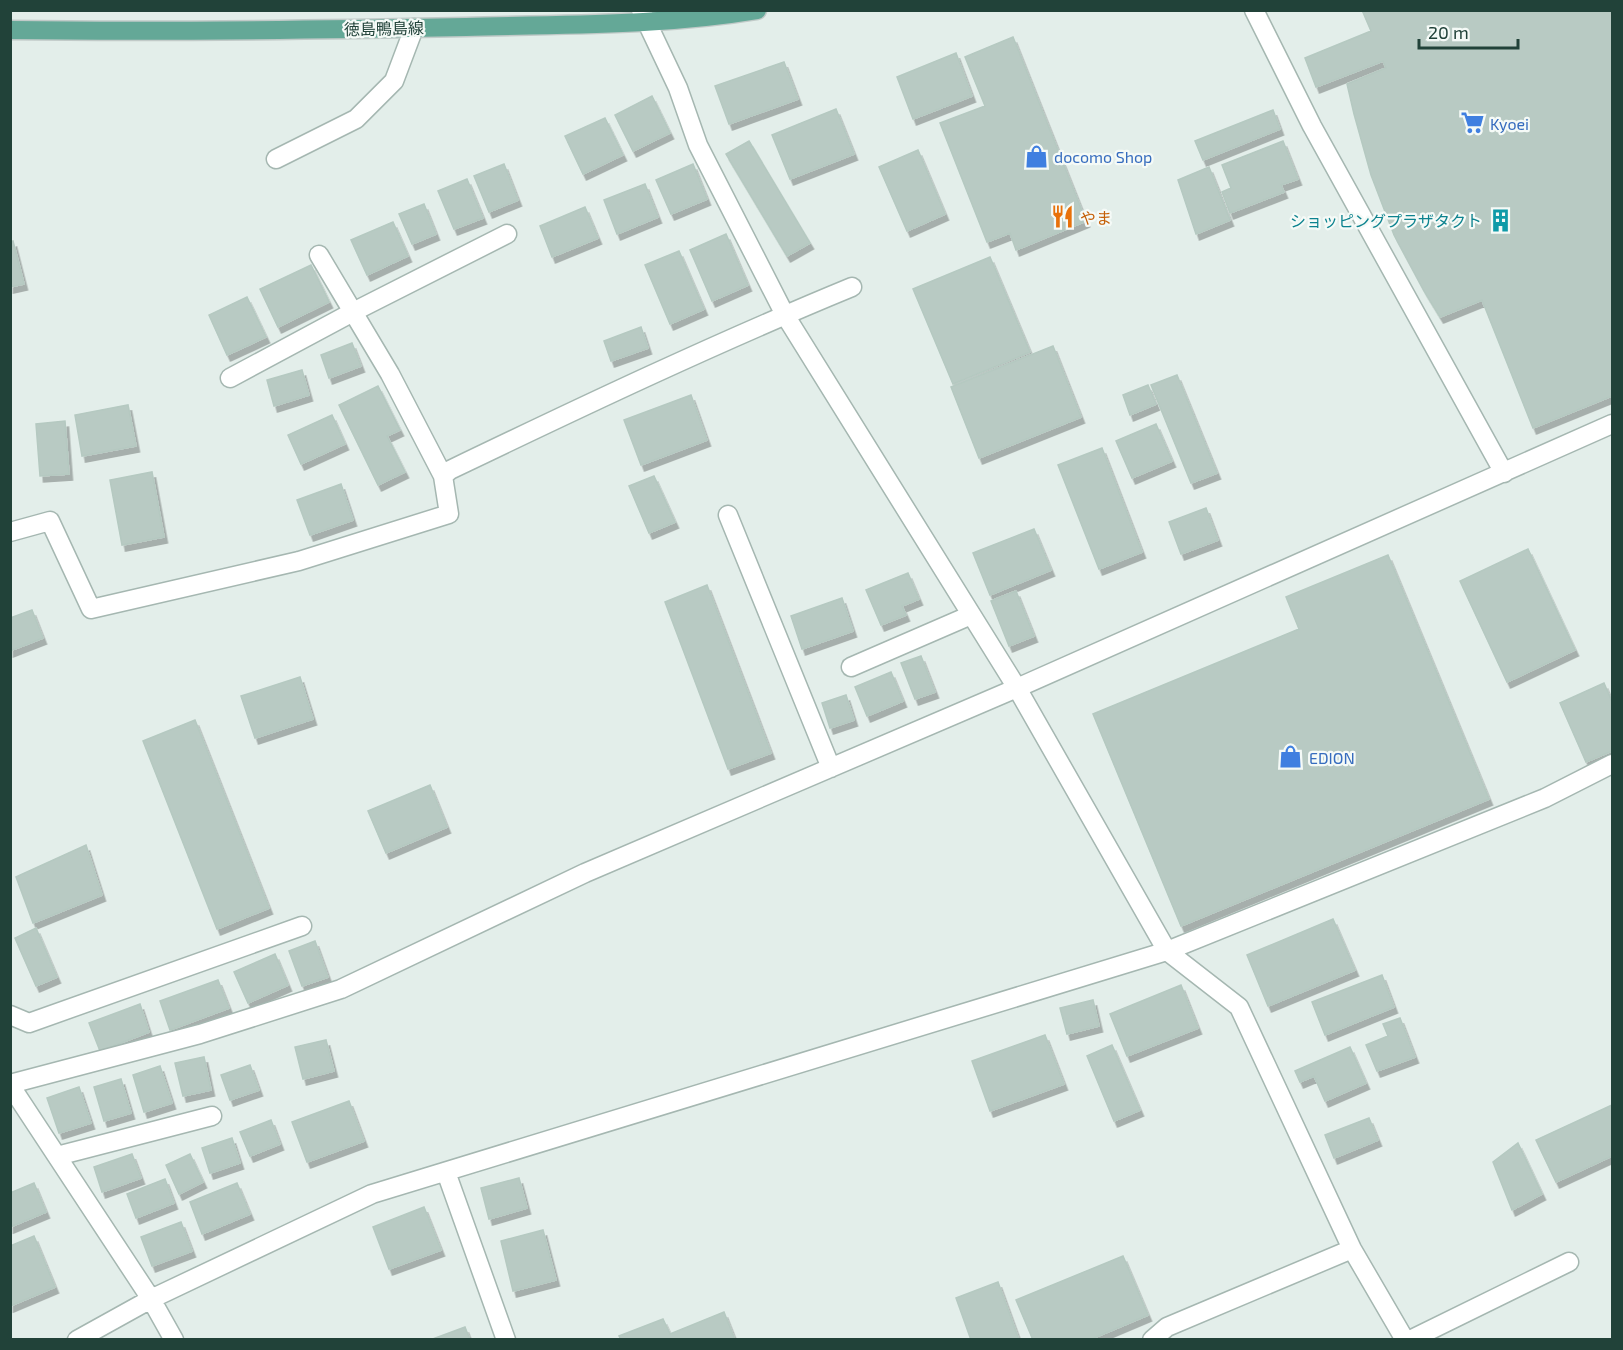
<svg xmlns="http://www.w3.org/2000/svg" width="1623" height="1350" font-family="'Exo 2','Noto Sans JP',sans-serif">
<defs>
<filter id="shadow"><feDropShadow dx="3.5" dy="6" stdDeviation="0" flood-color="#0004"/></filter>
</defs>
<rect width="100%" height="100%" fill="#e3eeea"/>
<path fill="#b8cac3" stroke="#b5c9c1" stroke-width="1.5" filter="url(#shadow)" d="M1362,10H1612V396L1533,428L1482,300L1440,317L1424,291L1394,235L1371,175L1354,114L1347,84L1386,68L1383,61L1316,87L1305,58L1371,31Z
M1013,37L1086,221L1016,250L1010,233L987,242L940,123L985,106L965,57Z
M956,53L972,96L913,119L897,77Z
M784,62L798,99L729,124L715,86Z
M652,96L670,133L633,151L615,115Z
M836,109L854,154L790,179L772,135Z
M1273,110L1280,129L1203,160L1195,141Z
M605,118L623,155L583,174L565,136Z
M749,141L810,243L787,256L726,154Z
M1283,141L1298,179L1281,185L1284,192L1230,213L1222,192L1231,188L1222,165Z
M918,150L945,214L907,231L879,167Z
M504,164L518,200L489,212L474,176Z
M693,164L707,199L671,214L656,180Z
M1209,167L1230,220L1196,234L1178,180Z
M467,179L483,218L454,229L438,191Z
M645,184L658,217L617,234L604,200Z
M424,204L436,234L412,244L399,214Z
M585,207L598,238L552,257L540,226Z
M393,222L408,256L367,275L351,240Z
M726,234L748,285L712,301L690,250Z
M13,241L24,284L10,287V242Z
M679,251L704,309L670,324L645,265Z
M990,257L1030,352L953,384L913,289Z
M311,265L329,302L278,327L260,289Z
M247,297L266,337L227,355L209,315Z
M641,327L648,348L611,361L604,341Z
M352,343L361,366L329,378L321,355Z
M1053,346L1081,417L979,458L951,387Z
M302,370L309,395L274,406L267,380Z
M1177,375L1217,473L1191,483L1151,385Z
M1148,385L1156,404L1130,415L1123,395Z
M378,386L400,430L387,436L405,472L378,485L339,405Z
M691,395L707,440L641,465L624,420Z
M128,405L136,446L82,456L75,415Z
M332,415L345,444L301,464L288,435Z
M65,421L69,474L40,476L36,424Z
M1156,424L1172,461L1132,478L1116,441Z
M1102,448L1142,552L1099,569L1058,465Z
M152,472L164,537L122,545L110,480Z
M654,476L675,522L649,533L629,486Z
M341,484L353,520L310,535L297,500Z
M1206,508L1218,540L1181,554L1169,522Z
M1034,529L1051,570L990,595L973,553Z
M1528,549L1575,650L1507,682L1460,581Z
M1388,555L1489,799L1181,926L1093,714L1299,629L1286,597Z
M908,573L919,599L902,606L906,615L881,625L866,590Z
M707,585L771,753L728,769L665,602Z
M1016,591L1034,636L1009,646L991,601Z
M842,598L853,631L802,649L791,616Z
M32,610L43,638L10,651V618Z
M921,656L935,692L915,699L901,663Z
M891,672L903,701L867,716L855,687Z
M300,677L313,719L255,738L241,696Z
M1604,683L1612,702V751L1586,762L1560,703Z
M846,695L854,720L830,728L822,703Z
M195,720L269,908L217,929L143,741Z
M430,785L447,827L386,853L368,811Z
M86,845L102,895L33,923L16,877Z
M1333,919L1355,970L1268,1006L1247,955Z
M36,928L57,977L36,986L15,938Z
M315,941L328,977L302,986L289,951Z
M275,954L288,985L248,1003L234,972Z
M1382,975L1394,1007L1325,1035L1312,1002Z
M218,980L229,1008L170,1030L160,1001Z
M1181,985L1198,1028L1127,1056L1110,1014Z
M1093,1000L1099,1026L1067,1034L1060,1008Z
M140,1004L149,1032L100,1051L89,1023Z
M1400,1018L1415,1057L1377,1071L1366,1045L1388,1036L1383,1024Z
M1045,1035L1064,1084L990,1111L972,1061Z
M326,1040L334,1071L303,1079L295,1047Z
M1112,1045L1140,1110L1114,1121L1087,1056Z
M1350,1047L1366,1083L1325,1101L1314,1076L1300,1082L1295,1071Z
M204,1057L211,1090L183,1096L175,1063Z
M250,1065L259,1090L230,1100L221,1075Z
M160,1066L172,1103L144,1112L133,1075Z
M121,1079L131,1113L104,1121L94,1087Z
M79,1087L91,1123L59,1133L47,1098Z
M349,1101L364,1141L307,1162L292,1122Z
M1612,1105V1156L1556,1182L1536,1140Z
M1369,1118L1378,1140L1334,1158L1325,1135Z
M271,1120L280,1144L250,1156L240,1132Z
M232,1138L240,1163L210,1173L202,1148Z
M1518,1143L1542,1194L1512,1210L1493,1162Z
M132,1154L141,1178L102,1192L94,1167Z
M190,1154L203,1182L179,1194L166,1165Z
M519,1178L527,1208L489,1219L481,1188Z
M165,1179L174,1203L136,1218L127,1194Z
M34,1183L46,1212L10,1227V1193Z
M237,1183L250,1214L202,1234L190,1202Z
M424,1207L441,1250L389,1269L373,1227Z
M181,1222L192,1251L152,1266L141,1237Z
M543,1230L556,1280L513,1291L501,1241Z
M34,1236L55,1287L10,1306V1246Z
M1123,1256L1148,1315L1089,1340H1033L1016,1300Z
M998,1282L1019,1340H971L956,1298Z
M724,1312L735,1340H621L619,1336L663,1319L670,1334Z
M465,1327L470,1340H430Z"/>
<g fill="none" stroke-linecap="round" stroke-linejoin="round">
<defs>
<path id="service" d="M230,378L353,312L507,234
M1410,1340L1569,1262"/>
<path id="minor" d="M1254,10L1312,126L1504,473
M276,159L356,119L394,81L414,28
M319,255L390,374L443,476
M728,515L831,768
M10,532L50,521L91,609L299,561L449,514L443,476L450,470C583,406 716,343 852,287
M851,667L971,615
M1167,951L1239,1007L1352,1249L1405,1340
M10,1015L29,1023L302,926
M10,1084L200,1034L341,989L585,873L1017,688L1612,424
M10,1085L151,1299L174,1340
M57,1156L212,1116
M446,1172L506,1340
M77,1340L151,1299L372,1194L1167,951L1545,798L1612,764
M1152,1340L1167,1327L1352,1249"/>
<path id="tertiary" d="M641,10L678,88L698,145L785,315L1017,688L1167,951"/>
<path id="primary" d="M10,30C162,32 314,30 466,27C563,24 661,26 757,10"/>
</defs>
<use href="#service" stroke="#a5b7b1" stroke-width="21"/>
<use href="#minor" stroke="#a5b7b1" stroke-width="21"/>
<use href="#tertiary" stroke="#a5b7b1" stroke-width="21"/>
<use href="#primary" stroke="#c1cac8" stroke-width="21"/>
<use href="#service" stroke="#fff" stroke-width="18"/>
<use href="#minor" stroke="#fff" stroke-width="18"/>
<use href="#tertiary" stroke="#fff" stroke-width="18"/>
<use href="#primary" stroke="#64a897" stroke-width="18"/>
</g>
<defs>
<symbol id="supermarket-bare" viewBox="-9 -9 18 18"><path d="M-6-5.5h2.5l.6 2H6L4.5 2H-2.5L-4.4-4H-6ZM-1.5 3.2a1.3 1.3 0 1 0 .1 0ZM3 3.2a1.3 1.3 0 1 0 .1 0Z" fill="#3f7fe0" stroke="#f5faf7" stroke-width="2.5" paint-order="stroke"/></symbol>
<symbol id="shop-bare" viewBox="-9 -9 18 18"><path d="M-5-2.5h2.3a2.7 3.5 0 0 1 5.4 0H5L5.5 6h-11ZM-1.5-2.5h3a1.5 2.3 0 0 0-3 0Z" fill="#3f7fe0" stroke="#f5faf7" stroke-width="2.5" paint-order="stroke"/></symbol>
<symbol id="restaurant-bare" viewBox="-9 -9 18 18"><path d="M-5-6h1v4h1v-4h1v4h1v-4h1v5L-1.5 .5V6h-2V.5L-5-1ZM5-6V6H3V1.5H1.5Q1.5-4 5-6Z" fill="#e8710a" stroke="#f5faf7" stroke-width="2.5" paint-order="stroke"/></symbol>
<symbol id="building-bare" viewBox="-9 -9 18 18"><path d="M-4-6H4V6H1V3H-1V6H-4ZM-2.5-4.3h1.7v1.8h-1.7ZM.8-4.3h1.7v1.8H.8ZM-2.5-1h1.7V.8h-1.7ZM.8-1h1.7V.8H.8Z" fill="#0f9aa8" stroke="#f5faf7" stroke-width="2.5" paint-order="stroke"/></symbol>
</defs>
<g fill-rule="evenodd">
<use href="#supermarket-bare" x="1456" y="106" width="33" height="33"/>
<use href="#shop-bare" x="1020" y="140" width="33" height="33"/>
<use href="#restaurant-bare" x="1046" y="200" width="33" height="33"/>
<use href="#building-bare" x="1484" y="204" width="33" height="33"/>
<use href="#shop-bare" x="1274" y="740" width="33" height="33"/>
</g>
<g text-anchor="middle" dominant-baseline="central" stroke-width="4.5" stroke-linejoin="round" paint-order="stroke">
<g font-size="16" fill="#214239" stroke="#f5faf7">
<text transform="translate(384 28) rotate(-1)">徳島鴨島線</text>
</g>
<g font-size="16" fill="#366cbe" stroke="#f5faf7" text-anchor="start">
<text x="1490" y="123">Kyoei</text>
<text x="1054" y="156">docomo Shop</text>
<text x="1309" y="757">EDION</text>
</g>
<g font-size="16" fill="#c56008" stroke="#f5faf7" text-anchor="start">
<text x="1080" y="217">やま</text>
</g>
<g font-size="16" fill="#0d838f" stroke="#f5faf7" text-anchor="end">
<text x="1482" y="220">ショッピングプラザタクト</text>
</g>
</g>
<rect width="1623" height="1350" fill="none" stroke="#214239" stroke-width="24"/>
<path d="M1419 39v9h99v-9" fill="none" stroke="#214239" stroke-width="3"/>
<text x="1428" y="39" font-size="18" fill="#214239" stroke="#f5faf7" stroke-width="4.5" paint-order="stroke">20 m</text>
</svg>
